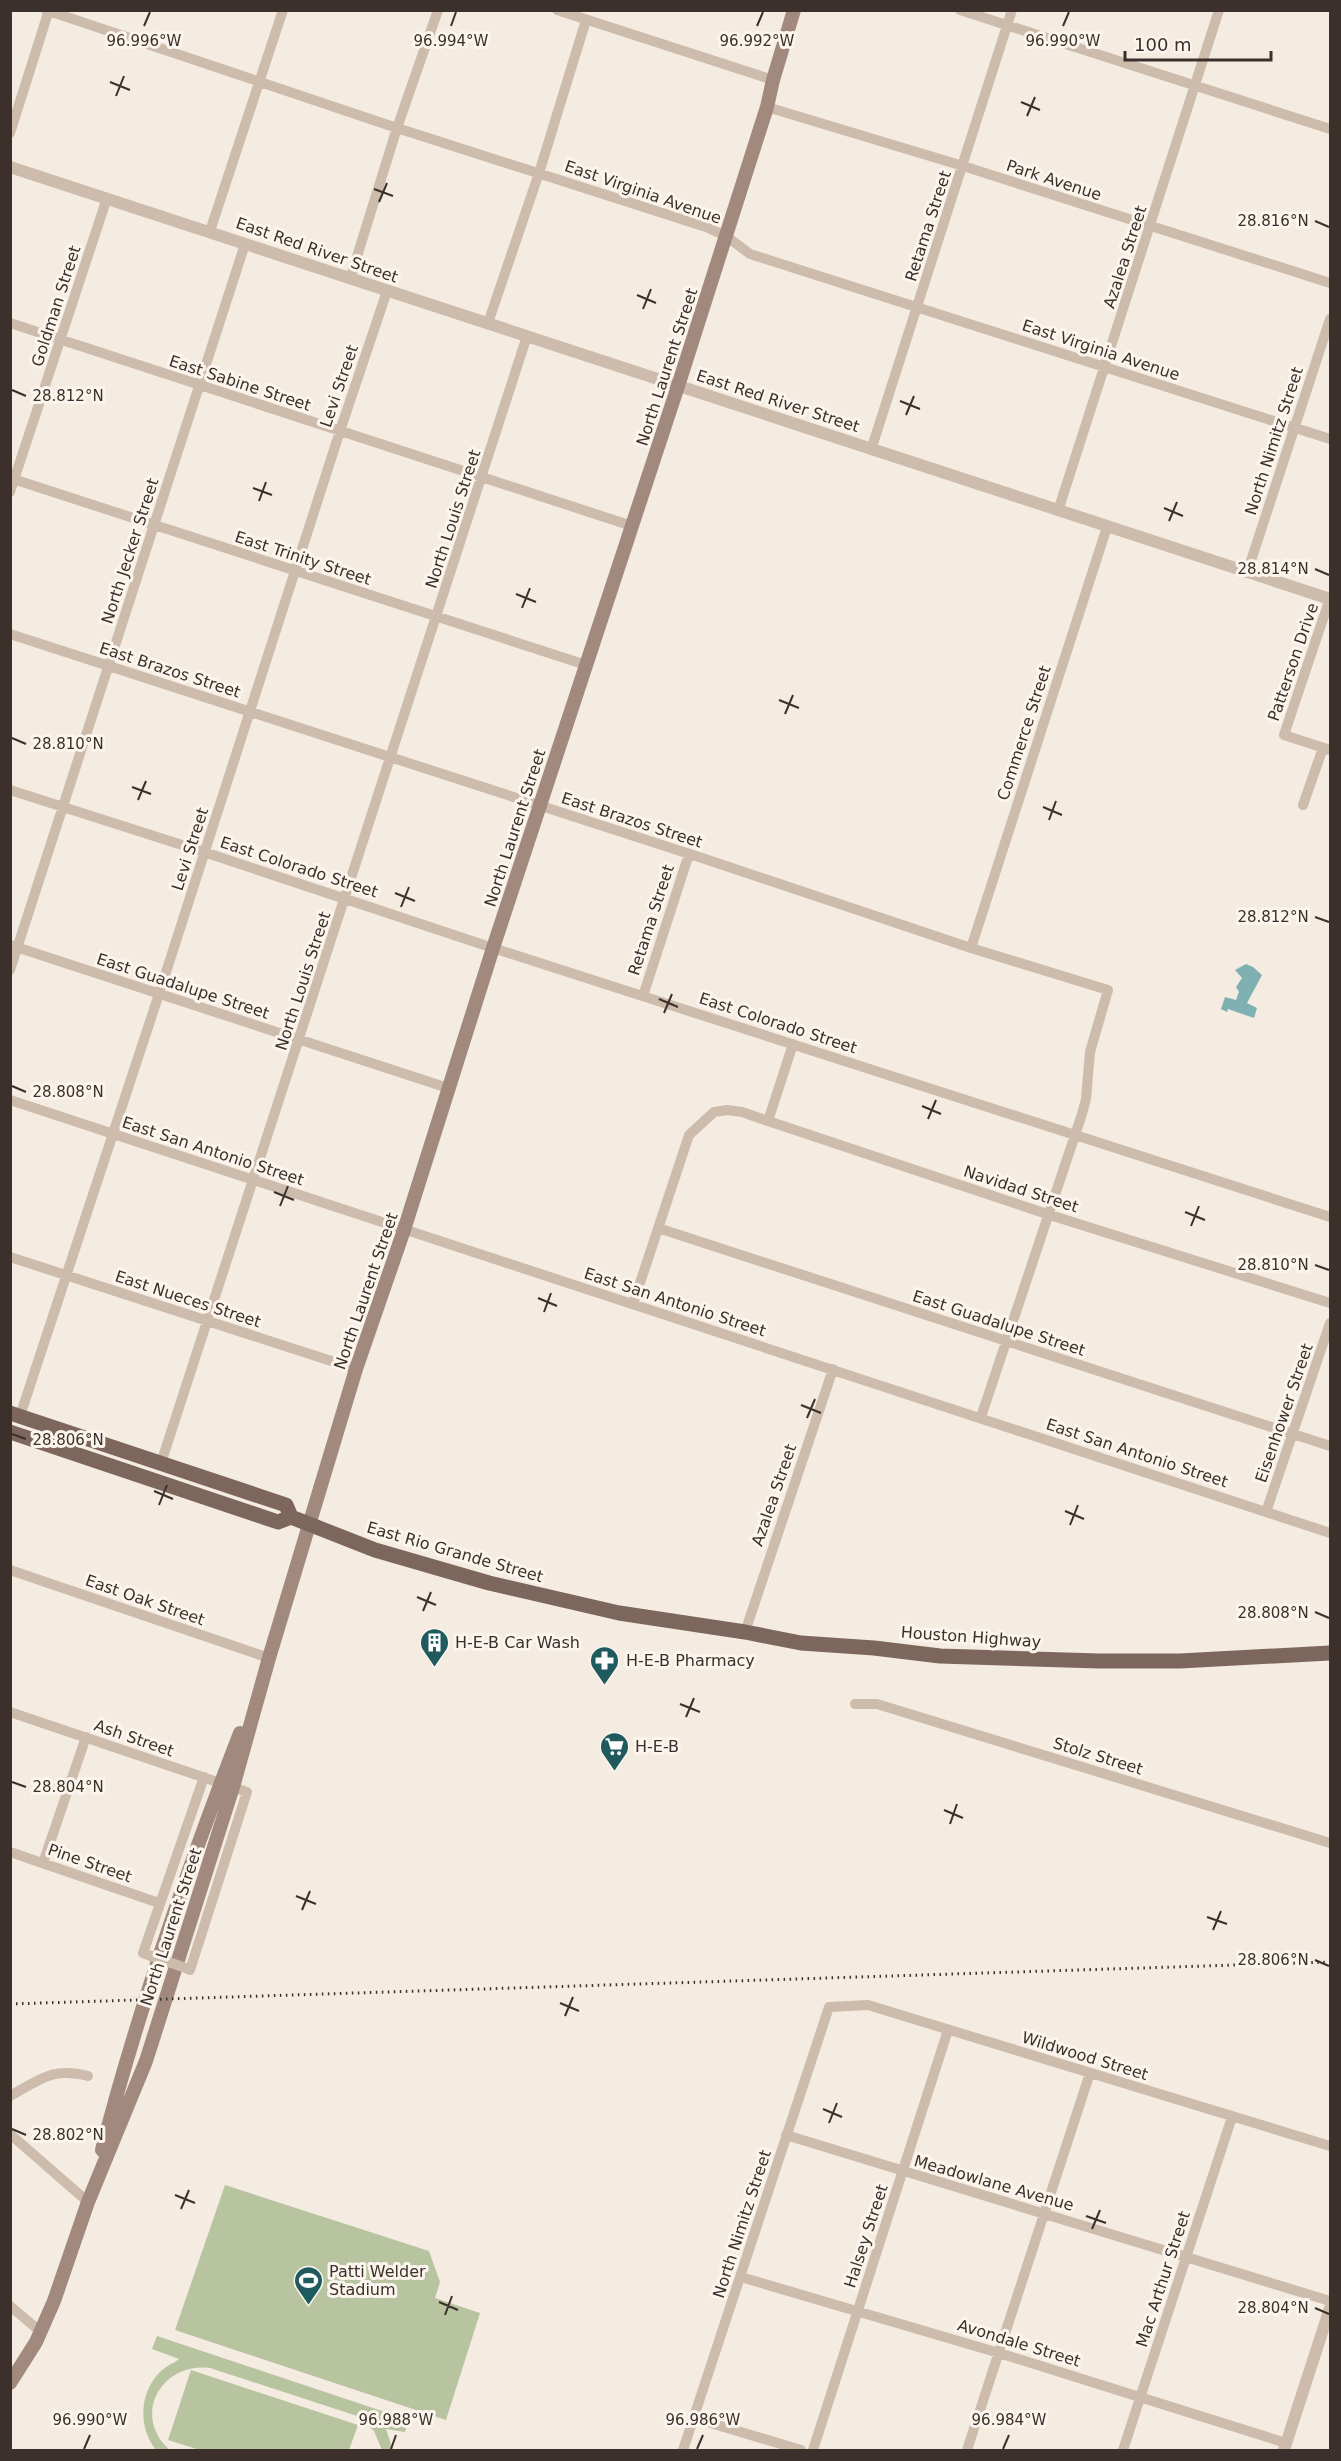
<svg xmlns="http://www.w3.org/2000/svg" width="1341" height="2461" font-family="'DejaVu Sans',sans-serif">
<rect width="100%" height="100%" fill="#f4ebe1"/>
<path fill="#b8c4a0" d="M225,2185L429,2251L440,2282L435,2298L480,2313L446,2420L175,2330Z
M157,2336L409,2420L405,2432L386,2429L393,2450H382L374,2431L357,2416L210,2368C161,2362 131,2416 170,2450H156C138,2428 139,2393 160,2372C166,2366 174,2363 179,2359L152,2349Z
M191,2370L358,2425L349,2450H200L168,2440Z"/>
<path fill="#7fb0b2" d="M1246,964L1253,967L1262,975L1247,1003L1257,1008L1254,1018L1228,1009L1227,1012L1221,1009L1225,997L1236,1000L1239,992L1236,987L1242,978L1235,970Z"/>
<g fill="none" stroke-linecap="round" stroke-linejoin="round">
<path stroke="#cdbbac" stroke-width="10" d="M46,10L397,128L706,227L726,236L750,254L1330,439
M557,10L773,80
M960,10L1330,129
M767,107L963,166L1330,283
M10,133L49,10
M210,231L283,10
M350,279L397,128L438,10
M10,323L632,526
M488,323L539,173L586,20
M871,450L1012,10
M10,478L586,665
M10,492L107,198
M1058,511L1219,10
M1247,573L1330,319
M1330,598L1284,735L1330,750
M10,634L702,858L971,948L1108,990L1090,1052L1086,1099L1082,1114L981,1417
M10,790L204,852L493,948L1330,1217
M1303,805L1323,748
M10,945L448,1088
M971,948L1107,527
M10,970L245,244
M643,996L689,854
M10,1100L1330,1533
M768,1121L793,1044
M658,1228L1330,1446
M10,1257L356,1369
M633,1304L689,1135L714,1112L727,1110L742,1112L768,1121L1050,1215L1330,1303
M20,1416L159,994L340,431L387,291
M161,1463L527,336
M1266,1512L1330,1323
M10,1570L269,1658
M745,1632L833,1369
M855,1704H877L1330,1843
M10,1712L247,1792L190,1970L183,1967
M10,1852L159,1903
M43,1863L86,1737
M151,1956L143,1953L204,1777
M10,2096C41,2079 52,2067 88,2076
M10,2134L88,2202
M786,2135L1330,2301
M741,2277L999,2353L1286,2443
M10,2306L41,2332
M694,2418L801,2450
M683,2450L829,2007L868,2005L1330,2146
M813,2450L948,2030
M967,2450L1090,2073
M1123,2450L1232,2117"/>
<path stroke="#cdbbac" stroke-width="12" d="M10,167L1330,599
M1284,2450L1330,2308"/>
<path stroke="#a18a7d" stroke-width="14" d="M102,2150C138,2009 187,1870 240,1733
M10,2383L36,2342L54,2301L88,2202L146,2061L233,1787L269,1658L356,1369L404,1230L493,948L678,386L767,107L773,80L794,10"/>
<path stroke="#7d675c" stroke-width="15" d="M10,1413L286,1505L291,1517
M10,1432L278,1522L291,1517L375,1550L489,1583L619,1613L745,1632L801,1643L874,1648L940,1656L1099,1661H1180L1330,1653"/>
<path stroke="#3b302b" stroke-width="3" stroke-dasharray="1.5 4.5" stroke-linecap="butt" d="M10,2004L1330,1962"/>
<path stroke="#cdbbac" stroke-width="10" d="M151,1956L183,1967"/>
</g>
<path fill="none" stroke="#3b302b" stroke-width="2" d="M144,26L150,12M451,26L456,12M757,26L763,12M1063,26L1069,12M110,82L130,90M116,96L124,76M1021,102L1040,110M1027,116L1035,97M374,189L393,196M379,202L387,183M1315,221L1329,227M637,295L656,303M643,309L651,289M12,390L26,396M900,401L920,409M906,415L914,396M253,488L272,495M259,501L266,482M1164,508L1183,516M1169,521L1177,502M1315,569L1329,575M516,594L536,602M522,608L530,588M779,700L799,708M785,714L793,695M12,738L26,744M132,787L151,794M138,800L146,781M1043,807L1062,815M1049,820L1056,801M395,893L415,901M401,907L409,887M1315,917L1329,922M659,999L678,1007M664,1013L672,994M12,1086L26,1092M922,1106L941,1114M928,1119L936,1100M274,1192L294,1200M280,1206L288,1186M1185,1212L1205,1220M1191,1226L1199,1206M1315,1265L1329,1270M538,1298L557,1306M544,1312L551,1293M801,1405L821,1413M807,1418L815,1399M12,1434L26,1439M154,1491L173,1499M159,1505L167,1485M1065,1511L1084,1519M1070,1525L1078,1505M417,1597L436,1605M423,1611L431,1592M1315,1612L1329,1618M680,1704L700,1712M686,1717L694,1698M12,1782L26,1787M944,1810L963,1818M950,1824L957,1804M296,1896L316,1904M302,1910L310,1891M1207,1917L1227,1924M1213,1930L1221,1911M1315,1960L1329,1966M560,2003L579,2011M565,2016L573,1997M823,2109L842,2117M829,2123L837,2103M12,2129L26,2135M175,2195L195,2203M181,2209L189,2190M1086,2216L1106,2223M1092,2229L1100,2210M439,2302L458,2310M1315,2308L1329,2314M445,2315L452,2296M84,2449L90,2435M391,2449L396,2435M697,2449L703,2435M1003,2449L1009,2435"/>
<defs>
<symbol id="building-pin" viewBox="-11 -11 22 30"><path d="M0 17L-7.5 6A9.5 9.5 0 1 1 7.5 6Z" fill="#1f5a5e" stroke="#fbf5ee"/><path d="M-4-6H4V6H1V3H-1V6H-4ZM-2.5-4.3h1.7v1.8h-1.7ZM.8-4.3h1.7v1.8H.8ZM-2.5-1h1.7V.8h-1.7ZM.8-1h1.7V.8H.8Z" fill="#fff"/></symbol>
<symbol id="pharmacy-pin" viewBox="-11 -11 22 30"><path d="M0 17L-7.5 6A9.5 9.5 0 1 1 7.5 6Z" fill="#1f5a5e" stroke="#fbf5ee"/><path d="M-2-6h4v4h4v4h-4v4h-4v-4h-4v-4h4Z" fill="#fff"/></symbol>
<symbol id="supermarket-pin" viewBox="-11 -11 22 30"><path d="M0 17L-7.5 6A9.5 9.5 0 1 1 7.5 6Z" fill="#1f5a5e" stroke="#fbf5ee"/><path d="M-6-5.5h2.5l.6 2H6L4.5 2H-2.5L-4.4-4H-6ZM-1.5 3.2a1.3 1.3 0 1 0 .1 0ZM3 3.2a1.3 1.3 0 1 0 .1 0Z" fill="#fff"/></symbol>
<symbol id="stadium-pin" viewBox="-11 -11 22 30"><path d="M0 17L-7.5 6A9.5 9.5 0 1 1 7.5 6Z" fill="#1f5a5e" stroke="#fbf5ee"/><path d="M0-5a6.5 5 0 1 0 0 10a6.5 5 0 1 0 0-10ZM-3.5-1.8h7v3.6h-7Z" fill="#fff"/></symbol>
</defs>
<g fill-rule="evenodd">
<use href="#building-pin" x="418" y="1626" width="33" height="45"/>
<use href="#pharmacy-pin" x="588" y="1644" width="33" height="45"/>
<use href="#supermarket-pin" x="598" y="1730" width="33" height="45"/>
<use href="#stadium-pin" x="292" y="2264" width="33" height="45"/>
</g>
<g text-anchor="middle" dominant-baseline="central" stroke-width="6" stroke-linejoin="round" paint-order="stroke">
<g font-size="16" fill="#3b302b" stroke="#fbf5ee">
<text transform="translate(1054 180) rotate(18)">Park Avenue</text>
<text transform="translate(643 192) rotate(19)">East Virginia Avenue</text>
<text transform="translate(928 226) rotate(-72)">Retama Street</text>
<text transform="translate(317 250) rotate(19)">East Red River Street</text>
<text transform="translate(1125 257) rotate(-72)">Azalea Street</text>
<text transform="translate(56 306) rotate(-72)">Goldman Street</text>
<text transform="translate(1101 350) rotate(18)">East Virginia Avenue</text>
<text transform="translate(667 367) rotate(-72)">North Laurent Street</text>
<text transform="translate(240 383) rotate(18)">East Sabine Street</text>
<text transform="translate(339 386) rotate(-71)">Levi Street</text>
<text transform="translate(778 401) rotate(18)">East Red River Street</text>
<text transform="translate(1274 441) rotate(-72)">North Nimitz Street</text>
<text transform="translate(453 519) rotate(-72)">North Louis Street</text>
<text transform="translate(130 551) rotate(-72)">North Jecker Street</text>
<text transform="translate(303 558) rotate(18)">East Trinity Street</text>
<text transform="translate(1293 662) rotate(-71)">Patterson Drive</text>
<text transform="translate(170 670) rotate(18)">East Brazos Street</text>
<text transform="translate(1024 733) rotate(-72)">Commerce Street</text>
<text transform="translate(632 820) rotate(18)">East Brazos Street</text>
<text transform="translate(515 828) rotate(-72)">North Laurent Street</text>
<text transform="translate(190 849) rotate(-72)">Levi Street</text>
<text transform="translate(299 867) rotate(18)">East Colorado Street</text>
<text transform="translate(651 920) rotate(-72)">Retama Street</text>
<text transform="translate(303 981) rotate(-72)">North Louis Street</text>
<text transform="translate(183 986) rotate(18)">East Guadalupe Street</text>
<text transform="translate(778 1023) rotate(18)">East Colorado Street</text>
<text transform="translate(213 1151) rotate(18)">East San Antonio Street</text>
<text transform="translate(1021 1189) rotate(18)">Navidad Street</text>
<text transform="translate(366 1291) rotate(-71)">North Laurent Street</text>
<text transform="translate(188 1299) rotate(18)">East Nueces Street</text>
<text transform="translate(675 1302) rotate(18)">East San Antonio Street</text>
<text transform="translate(999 1323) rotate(18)">East Guadalupe Street</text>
<text transform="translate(1284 1413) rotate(-71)">Eisenhower Street</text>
<text transform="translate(1137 1453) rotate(18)">East San Antonio Street</text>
<text transform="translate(774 1495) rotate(-71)">Azalea Street</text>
<text transform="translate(455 1552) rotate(16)">East Rio Grande Street</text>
<text transform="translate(145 1600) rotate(19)">East Oak Street</text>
<text transform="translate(971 1637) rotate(4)">Houston Highway</text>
<text transform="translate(134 1738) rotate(19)">Ash Street</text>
<text transform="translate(1098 1756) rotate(17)">Stolz Street</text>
<text transform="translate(90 1863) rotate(19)">Pine Street</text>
<text transform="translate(171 1927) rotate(-72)">North Laurent Street</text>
<text transform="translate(1085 2056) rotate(17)">Wildwood Street</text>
<text transform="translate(994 2183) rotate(16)">Meadowlane Avenue</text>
<text transform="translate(742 2224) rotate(-72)">North Nimitz Street</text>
<text transform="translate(866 2236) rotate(-72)">Halsey Street</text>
<text transform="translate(1163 2279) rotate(-72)">Mac Arthur Street</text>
<text transform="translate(1019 2343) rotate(17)">Avondale Street</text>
</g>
<g font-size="16" fill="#3b302b" stroke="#fbf5ee" text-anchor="start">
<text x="455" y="1642">H-E-B Car Wash</text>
<text x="626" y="1660">H-E-B Pharmacy</text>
<text x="635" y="1746">H-E-B</text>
<text x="329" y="2271">Patti Welder<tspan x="329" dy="18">Stadium</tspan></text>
</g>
</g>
<g font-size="15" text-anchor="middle" fill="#3b302b" stroke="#fbf5ee" stroke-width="6" stroke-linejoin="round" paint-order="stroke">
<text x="144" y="46">96.996°W</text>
<text x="451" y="46">96.994°W</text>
<text x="757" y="46">96.992°W</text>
<text x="1063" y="46">96.990°W</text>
<text x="1273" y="226">28.816°N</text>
<text x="68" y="401">28.812°N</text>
<text x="1273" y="574">28.814°N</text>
<text x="68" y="749">28.810°N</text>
<text x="1273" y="922">28.812°N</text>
<text x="68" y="1097">28.808°N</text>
<text x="1273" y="1270">28.810°N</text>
<text x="68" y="1445">28.806°N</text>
<text x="1273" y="1618">28.808°N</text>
<text x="68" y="1792">28.804°N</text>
<text x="1273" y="1965">28.806°N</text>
<text x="68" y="2140">28.802°N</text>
<text x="1273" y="2313">28.804°N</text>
<text x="90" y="2425">96.990°W</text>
<text x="396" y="2425">96.988°W</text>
<text x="703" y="2425">96.986°W</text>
<text x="1009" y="2425">96.984°W</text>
</g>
<rect width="1341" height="2461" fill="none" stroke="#3b302b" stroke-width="24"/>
<path d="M1125 51v9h146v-9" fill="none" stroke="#3b302b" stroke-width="3"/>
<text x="1134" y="51" font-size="18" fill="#3b302b" stroke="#fbf5ee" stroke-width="4.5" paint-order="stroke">100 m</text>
</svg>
